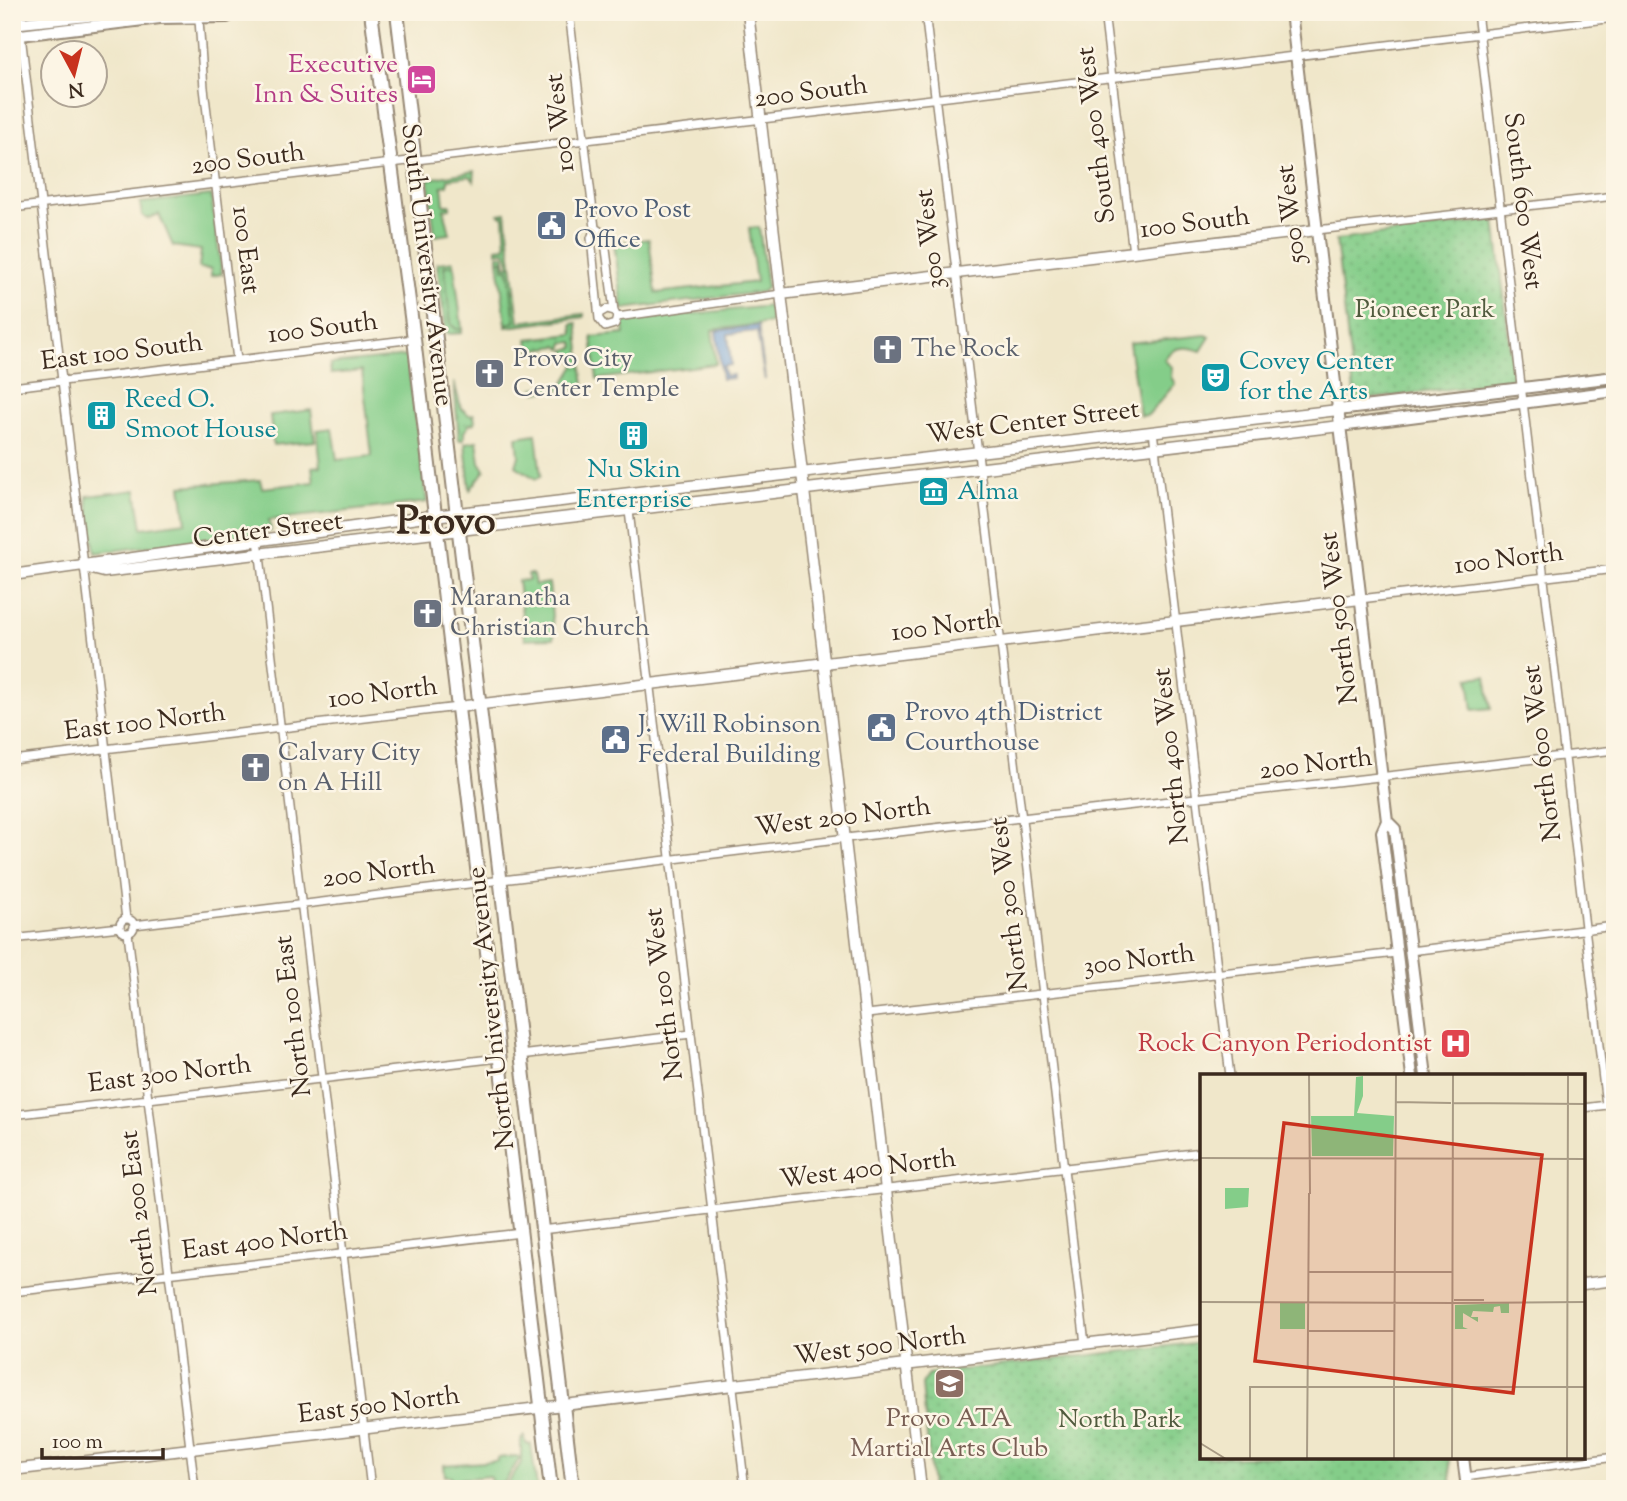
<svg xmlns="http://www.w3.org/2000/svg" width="1627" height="1501" font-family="'Sorts Mill Goudy',serif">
<defs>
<pattern id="park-dots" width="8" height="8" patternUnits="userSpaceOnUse" patternTransform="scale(1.75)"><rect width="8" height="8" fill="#84cd89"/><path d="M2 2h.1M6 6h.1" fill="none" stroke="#73b076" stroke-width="1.8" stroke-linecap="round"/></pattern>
</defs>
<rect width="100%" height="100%" fill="#fcf5e5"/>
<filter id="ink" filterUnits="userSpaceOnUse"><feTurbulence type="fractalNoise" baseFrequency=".0143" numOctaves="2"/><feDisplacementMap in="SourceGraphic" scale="14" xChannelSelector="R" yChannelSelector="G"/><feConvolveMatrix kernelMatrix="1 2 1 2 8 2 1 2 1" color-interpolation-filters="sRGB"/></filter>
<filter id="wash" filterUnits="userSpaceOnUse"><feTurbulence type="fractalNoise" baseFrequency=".00686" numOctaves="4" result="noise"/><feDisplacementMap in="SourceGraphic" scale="28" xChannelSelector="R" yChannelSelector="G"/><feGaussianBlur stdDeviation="1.57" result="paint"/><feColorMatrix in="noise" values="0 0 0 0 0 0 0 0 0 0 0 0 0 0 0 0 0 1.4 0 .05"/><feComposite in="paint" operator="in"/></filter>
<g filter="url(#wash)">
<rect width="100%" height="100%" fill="#f0e7ca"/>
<path fill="#84cd89" stroke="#607c54" stroke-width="2" d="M475,171L474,181L470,176L448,179V185L442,186L444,205H450V208L444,209L450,234L435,236L428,179Z
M211,195L222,274L211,276V269L199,268L201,250L173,246L159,214L147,219L142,215L140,203Z
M759,227L767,287L762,292L623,309L614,243L649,239L656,293L756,282L749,228Z
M503,259L504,269H509L515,323L506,324L498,260Z
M454,265L462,329L456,330L451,324L444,266Z
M769,306L771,323L712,330L716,364L597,379L592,337L625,334L623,321Z
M1206,335L1210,337L1201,351C1187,346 1172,345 1164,360L1172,367L1171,377L1175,384L1148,415L1140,416L1129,343Z
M407,356L427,502L269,520L271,531L95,553L87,496L136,490L142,528L186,522L181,486L260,480L262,488L314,482L312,467L321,466L317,430L332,428L337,460L372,456L362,371L331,374L330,364Z
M311,410L315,441L273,445L270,415Z
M536,434L541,476L536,479L516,466L519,456L517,437Z
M477,441L480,462L485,470L470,490L465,443Z
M528,574H533L535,585L549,583L554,638L525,639L518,581L529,580Z
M1486,676L1491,708L1473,710L1469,678Z
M524,1436L526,1444H531L537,1489H505L511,1485L508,1483L521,1463V1441Z
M517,1456L520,1458L504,1483L491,1484L490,1476L459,1479L460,1489H452L451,1476H445L444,1465L498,1461V1458Z"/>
<path fill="url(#park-dots)" stroke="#607c54" stroke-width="2" d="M506,213L519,322L584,314V317L506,327V324L515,322L509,269H504L503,260H498V255H504L506,266H510L506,251L497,252V248L506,247L504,217L499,214Z
M1495,220L1514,381L1355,401L1336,240Z
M454,261V265L444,266L451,324L456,329H462V333L449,334L446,331L437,263Z
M577,323L584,387L536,392L534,388L563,385L576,364L565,350L575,347L574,342L564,343L562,349L558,346L530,350L528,339L573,334L572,324Z
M454,382L461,408L469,415L474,414L475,423L470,424L464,432V440H459Z
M1202,1342V1457H1449L1452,1489H932L922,1384L928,1374Z"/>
<path fill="#6c9dd6" stroke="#54647a" stroke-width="2" d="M758,326L765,380L757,331L728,334L731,365L723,366L725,376L733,375V378L722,379L716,331Z"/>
</g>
<g filter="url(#ink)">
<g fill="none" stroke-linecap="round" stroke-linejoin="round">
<defs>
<path id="street" d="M19,12L20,23
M569,12L595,228
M925,12L1085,1344
M1104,12L1133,253
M1477,12L1606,1105
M199,20L204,88L237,360
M21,35L126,919
M12,208L1615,18
M595,228L591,238L599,319L605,327L615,324L617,317L614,311L607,309L600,313
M595,228L604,234L614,311
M1317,230L1615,196
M617,317L781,294
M12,387L414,339
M1153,431L1230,1076
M627,494L745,1489
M258,539L371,1489
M1360,599L1615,569
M12,760L458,707
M120 926a7 7 0 1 1 14 0a7 7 0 1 1-14 0Z
M134,925L846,838L1615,750
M128,933L195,1489
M12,939L120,927
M1410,951L1615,926
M867,1014L1396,953
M521,1055L691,1034
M1583,1108L1615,1104
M12,1115L499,1058
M541,1230L1202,1152
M12,1292L521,1233
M12,1460L16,1489
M1465,1477L1615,1457"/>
<path id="secondary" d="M748,12L921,1489
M781,294L1317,230
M84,567L104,572L1340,426
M12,575L425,517L1338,410
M458,707L1360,599
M1583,1284L1615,1280
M12,1470L1202,1330"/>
<path id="primary" d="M1291,12L1387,821L1382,832L1412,1076
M12,24L125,12
M12,36L160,18L227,17L237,12
M1338,410L1615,377
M1340,426L1615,391
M1387,821L1395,829L1426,1076
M1463,1457L1467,1489"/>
<path id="highway" d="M371,12L414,339L551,1489
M397,12L573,1489"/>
</defs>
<use href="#street" stroke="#968874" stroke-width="10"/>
<use href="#secondary" stroke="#968874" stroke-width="13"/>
<use href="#primary" stroke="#968874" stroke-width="14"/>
<use href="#highway" stroke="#968874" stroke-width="16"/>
<use href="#street" stroke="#fff" stroke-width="7"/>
<use href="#secondary" stroke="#fff" stroke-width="10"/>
<use href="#primary" stroke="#fff" stroke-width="10"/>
<use href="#highway" stroke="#fff" stroke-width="12"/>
</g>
</g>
<defs>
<symbol id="hotel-square" viewBox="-11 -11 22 22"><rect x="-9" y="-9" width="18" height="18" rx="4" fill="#d1479c" stroke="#fcf5e5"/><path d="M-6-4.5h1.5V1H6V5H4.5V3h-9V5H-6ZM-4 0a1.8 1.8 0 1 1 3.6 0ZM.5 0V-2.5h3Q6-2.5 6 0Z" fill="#fff"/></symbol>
<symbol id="civic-square" viewBox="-11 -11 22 22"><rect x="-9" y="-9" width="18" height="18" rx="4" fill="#5c6f8a" stroke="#fcf5e5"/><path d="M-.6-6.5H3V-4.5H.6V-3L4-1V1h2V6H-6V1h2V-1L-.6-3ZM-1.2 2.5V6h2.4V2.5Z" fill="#fff"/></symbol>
<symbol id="church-square" viewBox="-11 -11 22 22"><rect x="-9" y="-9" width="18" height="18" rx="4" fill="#6b7280" stroke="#fcf5e5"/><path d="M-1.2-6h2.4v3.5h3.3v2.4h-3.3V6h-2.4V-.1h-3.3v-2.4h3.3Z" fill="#fff"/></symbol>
<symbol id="theatre-square" viewBox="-11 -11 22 22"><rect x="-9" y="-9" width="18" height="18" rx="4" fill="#0f9aa8" stroke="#fcf5e5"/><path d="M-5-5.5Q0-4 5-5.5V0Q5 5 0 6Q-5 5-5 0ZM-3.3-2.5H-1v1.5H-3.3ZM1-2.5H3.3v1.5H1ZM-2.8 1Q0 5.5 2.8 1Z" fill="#fff"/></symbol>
<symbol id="building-square" viewBox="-11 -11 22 22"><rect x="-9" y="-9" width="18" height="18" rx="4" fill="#0f9aa8" stroke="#fcf5e5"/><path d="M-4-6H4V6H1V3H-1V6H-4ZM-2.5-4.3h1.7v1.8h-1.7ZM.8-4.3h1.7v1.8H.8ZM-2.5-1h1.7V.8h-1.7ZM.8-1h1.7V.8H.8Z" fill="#fff"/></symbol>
<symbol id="museum-square" viewBox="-11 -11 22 22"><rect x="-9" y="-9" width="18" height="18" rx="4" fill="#0f9aa8" stroke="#fcf5e5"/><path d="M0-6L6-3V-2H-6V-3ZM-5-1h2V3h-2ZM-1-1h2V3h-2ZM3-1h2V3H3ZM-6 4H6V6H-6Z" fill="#fff"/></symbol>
<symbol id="hospital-square" viewBox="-11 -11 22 22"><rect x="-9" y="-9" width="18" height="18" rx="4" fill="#e0444e" stroke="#fcf5e5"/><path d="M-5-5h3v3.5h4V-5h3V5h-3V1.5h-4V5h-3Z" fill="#fff"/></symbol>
<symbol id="school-square" viewBox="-11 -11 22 22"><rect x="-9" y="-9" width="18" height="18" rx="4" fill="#8d6e63" stroke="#fcf5e5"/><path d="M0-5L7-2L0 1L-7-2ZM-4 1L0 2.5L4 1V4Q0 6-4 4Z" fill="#fff"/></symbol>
</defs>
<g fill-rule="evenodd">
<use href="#hotel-square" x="404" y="62" width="35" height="35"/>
<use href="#civic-square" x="534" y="208" width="35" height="35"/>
<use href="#church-square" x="870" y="332" width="35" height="35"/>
<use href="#church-square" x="472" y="356" width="35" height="35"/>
<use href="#theatre-square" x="1198" y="360" width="35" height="35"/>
<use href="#building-square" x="84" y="398" width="35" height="35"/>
<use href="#building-square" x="616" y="418" width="35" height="35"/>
<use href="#museum-square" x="916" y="474" width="35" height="35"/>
<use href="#church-square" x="410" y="596" width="35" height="35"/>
<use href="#civic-square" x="864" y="710" width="35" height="35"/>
<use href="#civic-square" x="598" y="722" width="35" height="35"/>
<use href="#church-square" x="238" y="750" width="35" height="35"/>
<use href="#hospital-square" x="1438" y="1026" width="35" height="35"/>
<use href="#school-square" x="932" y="1366" width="35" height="35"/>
</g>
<g text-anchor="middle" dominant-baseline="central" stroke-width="5" stroke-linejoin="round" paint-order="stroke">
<g font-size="26" fill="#b23c85" stroke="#fcf5e5" text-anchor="end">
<text x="398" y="65">Executive<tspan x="398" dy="30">Inn &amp; Suites</tspan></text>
</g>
<g font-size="26" fill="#3b2a1e" stroke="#fcf5e5">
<text transform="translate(811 93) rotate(-7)">200 South</text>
<text transform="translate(561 123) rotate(-97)">100 West</text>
<text transform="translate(1097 135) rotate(-97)">South 400 West</text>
<text transform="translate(248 160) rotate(-7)">200 South</text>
<text transform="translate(1522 201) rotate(83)">South 600 West</text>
<text transform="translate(1292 214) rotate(-97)">500 West</text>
<text transform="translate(1195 224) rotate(-7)">100 South</text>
<text transform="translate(931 239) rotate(-97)">300 West</text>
<text transform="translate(245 250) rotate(83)">100 East</text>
<text transform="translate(426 265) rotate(83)">South University Avenue</text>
<text transform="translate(323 329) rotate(-7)">100 South</text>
<text transform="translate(122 353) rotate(-7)">East 100 South</text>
<text transform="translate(1033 423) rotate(-7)">West Center Street</text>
<text transform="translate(268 531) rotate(-7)">Center Street</text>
<text transform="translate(1509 560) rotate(-7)">100 North</text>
<text transform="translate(1340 618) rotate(-97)">North 500 West</text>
<text transform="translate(946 627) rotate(-7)">100 North</text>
<text transform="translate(383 694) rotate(-7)">100 North</text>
<text transform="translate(145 723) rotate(-7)">East 100 North</text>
<text transform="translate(1543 753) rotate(-97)">North 600 West</text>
<text transform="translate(1172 756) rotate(-96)">North 400 West</text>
<text transform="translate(1316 765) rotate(-7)">200 North</text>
<text transform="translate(843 818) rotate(-7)">West 200 North</text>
<text transform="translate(379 873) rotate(-7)">200 North</text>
<text transform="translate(1010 904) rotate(-97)">North 300 West</text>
<text transform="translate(1139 961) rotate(-7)">300 North</text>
<text transform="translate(665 994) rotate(-97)">North 100 West</text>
<text transform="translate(492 1008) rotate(-96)">North University Avenue</text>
<text transform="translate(294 1016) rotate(-97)">North 100 East</text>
<text transform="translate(170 1075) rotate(-7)">East 300 North</text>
<text transform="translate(868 1170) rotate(-7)">West 400 North</text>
<text transform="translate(140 1213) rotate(-97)">North 200 East</text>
<text transform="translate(265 1242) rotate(-7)">East 400 North</text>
<text transform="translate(880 1347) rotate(-7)">West 500 North</text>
<text transform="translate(379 1406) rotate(-7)">East 500 North</text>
</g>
<g font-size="26" fill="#4e5e75" stroke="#fcf5e5" text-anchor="start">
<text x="574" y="210">Provo Post<tspan x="574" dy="30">Office</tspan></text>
<text x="905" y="713">Provo 4th District<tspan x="905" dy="30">Courthouse</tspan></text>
<text x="638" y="725">J. Will Robinson<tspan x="638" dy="30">Federal Building</tspan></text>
</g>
<g font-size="26" fill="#515b3e" stroke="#fcf5e5">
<text x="1425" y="310">Pioneer Park</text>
<text x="1120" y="1420">North Park</text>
</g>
<g font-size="26" fill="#5b616d" stroke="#fcf5e5" text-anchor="start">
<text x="911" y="349">The Rock</text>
<text x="513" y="359">Provo City<tspan x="513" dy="30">Center Temple</tspan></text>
<text x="450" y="598">Maranatha<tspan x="450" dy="30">Christian Church</tspan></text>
<text x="278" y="753">Calvary City<tspan x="278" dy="30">on A Hill</tspan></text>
</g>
<g font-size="26" fill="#0d838f" stroke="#fcf5e5" text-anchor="start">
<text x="1239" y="362">Covey Center<tspan x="1239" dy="30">for the Arts</tspan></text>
<text x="125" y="400">Reed O.<tspan x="125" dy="30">Smoot House</tspan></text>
<text x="634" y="470" text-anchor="middle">Nu Skin<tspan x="634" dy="30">Enterprise</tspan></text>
<text x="957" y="492">Alma</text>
</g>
<g font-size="26" fill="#be3a42" stroke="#fcf5e5" text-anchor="end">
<text x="1432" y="1044">Rock Canyon Periodontist</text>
</g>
<g font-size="26" fill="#785e54" stroke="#fcf5e5">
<text x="949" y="1419">Provo ATA<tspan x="949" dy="30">Martial Arts Club</tspan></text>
</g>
<g font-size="40" font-weight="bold" fill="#3b2a1e" stroke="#fcf5e5">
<text x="446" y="523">Provo</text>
</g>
</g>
<g transform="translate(1200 1074)">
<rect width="385" height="385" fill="#f0e7ca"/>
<path d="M25,114H49L48,133L25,135ZM309,229V239H301L300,232L294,233L293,238L273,237L271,243H278V248L263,239V253L268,255H255V231Z" fill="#84cd89"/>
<path d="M163,2V22L157,39L194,42L193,82H112L111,42H154L156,3ZM80,229H105V255H80Z" fill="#84cd89"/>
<path fill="none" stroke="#a89b85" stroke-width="2" d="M101,0H237M109,0L110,120M288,0L385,1M196,28L251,29M252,29L385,30M0,84L385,85M109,198H253M254,226H284M0,228L254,229M254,229L385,228M109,257H195M108,313H385M194,314L196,0M0,369L26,385M50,385V313H108M107,385L109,119M194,385V314M252,385L253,0M367,385L368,1"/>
<path fill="#c8321e" fill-opacity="0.15" stroke="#c8321e" stroke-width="3.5" d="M84,49L342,81L313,319L55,287Z"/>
<rect width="385" height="385" fill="none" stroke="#3b2a1e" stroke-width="3.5"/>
</g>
<rect width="1627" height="1501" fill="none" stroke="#fcf5e5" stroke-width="42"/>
<g transform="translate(74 74) rotate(173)"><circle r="33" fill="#fcf5e5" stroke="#afa495" stroke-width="2"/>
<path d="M0-5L12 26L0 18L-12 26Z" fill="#c8321e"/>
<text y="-10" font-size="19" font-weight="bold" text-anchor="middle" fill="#3b2a1e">N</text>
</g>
<path d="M42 1448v10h121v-10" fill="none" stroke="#3b2a1e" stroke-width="3.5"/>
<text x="52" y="1448" font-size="21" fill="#3b2a1e" stroke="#fcf5e5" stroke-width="5" paint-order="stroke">100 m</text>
</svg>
